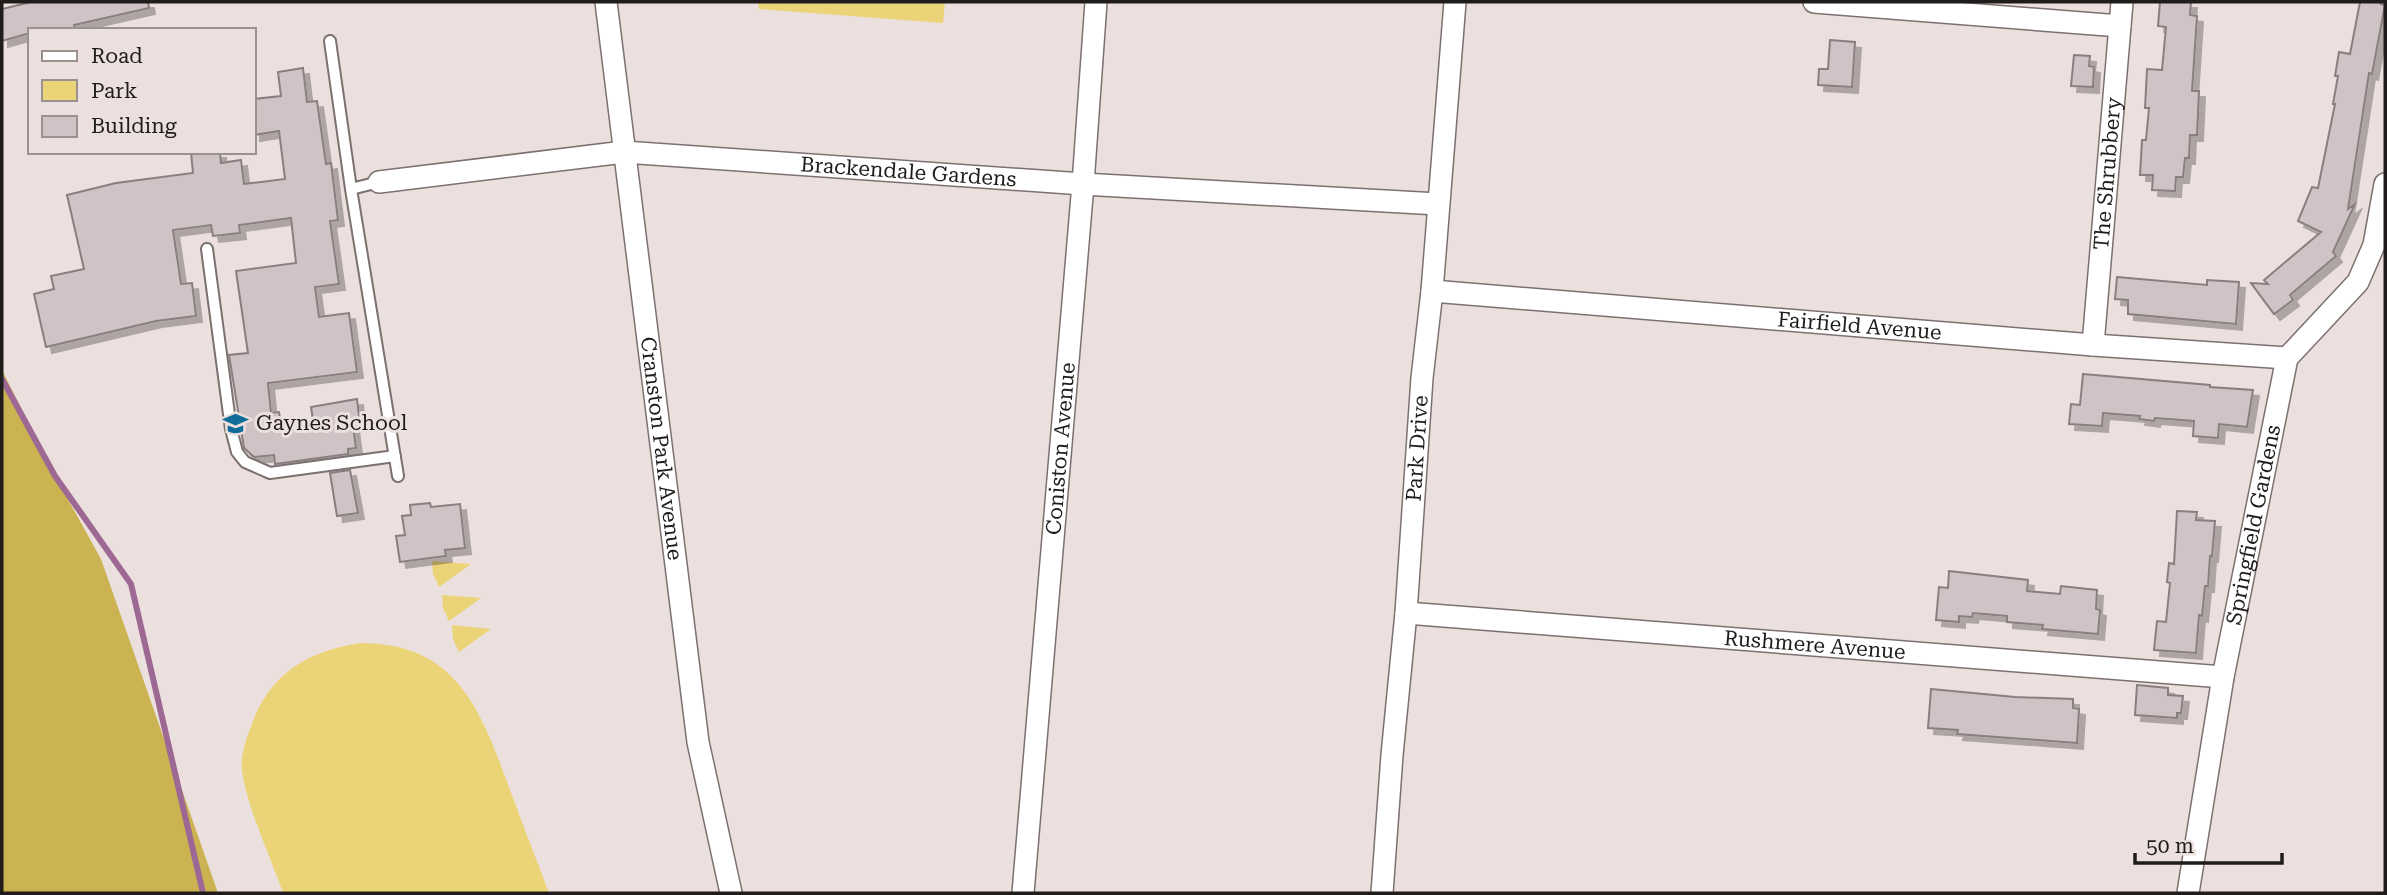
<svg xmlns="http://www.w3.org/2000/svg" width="2387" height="895" font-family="'Roboto Serif',serif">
<defs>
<filter id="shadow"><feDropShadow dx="6" dy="6" stdDeviation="0" flood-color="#0004"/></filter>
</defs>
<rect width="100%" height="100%" fill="#ece0de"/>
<path fill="#ebd478" d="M758,2H945L943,23L759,9Z
M432,561L471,564L439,587L433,574Z
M442,595L481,598L449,621L443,608Z
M452,625L491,629L459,652L453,639Z
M361,643C457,643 481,711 509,787C522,823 536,858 549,893H283C271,858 247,807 242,771C240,758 245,742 250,729C268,675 306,651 361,643Z"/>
<path fill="#cbb351" d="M2,370L55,476L101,559L218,893H2Z"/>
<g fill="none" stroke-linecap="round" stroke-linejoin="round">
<path stroke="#9d6894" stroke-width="6" d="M2,379L55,476L131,584L203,893"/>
</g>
<path fill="#cfc3c6" stroke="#897f81" stroke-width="2" filter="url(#shadow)" d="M31,2H148L149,8L74,25L75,30H30V33L2,41V9Z
M2160,2H2191L2190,15L2197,16L2192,91H2199L2197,135H2190L2189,158H2185L2183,177H2176L2175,191L2152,190L2153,175H2140L2142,140H2146L2149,108H2145L2147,69L2162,70L2166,27L2158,26Z
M2360,2H2382L2381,4L2385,5L2372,74L2369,73L2348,209L2355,204L2333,252L2336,256L2290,295L2293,300L2274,314L2251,283L2268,284L2264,280L2321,232L2298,221L2312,187L2318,188L2335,104H2333L2338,76H2335L2339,52L2350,54Z
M1830,40L1855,42L1852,87L1818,85L1819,69H1828Z
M2074,55L2090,56L2089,66L2094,67L2093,87L2071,86Z
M303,68L307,102L317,101L326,164L331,163L338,220L330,221L339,284L315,287L319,317L349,313L357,372L268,383L271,413L279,412L282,431L314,427L311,407L357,399L360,425L353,426L356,448L348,449V454L275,464L274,455L254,457L244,448L229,355L248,353L236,271L296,263L291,218L239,225L240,233L213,236L211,225L173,230L181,284L192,283L196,316L156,321L46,347L34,294L54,289L51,276L84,269L67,195L116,183L193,173L191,152H220L221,163L241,160L244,184L285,179L279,131L254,135V99L281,96L278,72Z
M2117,277L2207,285V280L2239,282L2236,324L2128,314V300L2115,299Z
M2083,374L2210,385V387L2253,390L2247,427L2219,424L2218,438L2193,436L2194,421L2155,418L2154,421L2139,419L2140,416L2103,413L2102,426L2069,424L2071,404L2080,405Z
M350,470L358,513L337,516L330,473Z
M430,503L431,507L460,504L465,548L445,550L446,556L400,562L396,536L405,535L402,516L411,515L410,505Z
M2177,511L2197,512L2196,520L2215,521L2212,556H2210L2208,586H2205L2202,616L2199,615L2196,653L2154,650L2157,621L2166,622L2170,583L2167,582L2169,563L2174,564Z
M1949,571L2028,580L2027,591L2060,594L2061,586L2097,590L2096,609L2100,610L2098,634L2042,629L2043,625L2007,622V616L1973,613L1972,617L1959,616V622L1936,620L1939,587L1948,588Z
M2137,685L2168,688V695L2183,696L2181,713H2177V718L2135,715Z
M1931,689L2015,697L2073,699V708L2079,709L2077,743L1957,734L1958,730L1928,728Z"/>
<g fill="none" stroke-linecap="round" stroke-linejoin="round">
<defs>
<path id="lane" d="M330,41L351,189L379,182
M351,189L398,476
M207,249L231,429L237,452L245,462L270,473L395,456"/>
<g id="street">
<path id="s1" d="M606,2L698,742L731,893"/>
<path d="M1814,2L2120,26"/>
<path id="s2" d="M379,182L624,152L1083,184L1438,204"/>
<path id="s3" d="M1432,291L2093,345L2287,358"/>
<path id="s4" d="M2093,345L2122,2"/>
<path id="s5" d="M1406,613L2223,677"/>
<path id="s6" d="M1023,893L1083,184L1096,2"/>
<path id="s7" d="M1382,893L1392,755L1406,613L1422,378L1432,291L1455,2"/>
<path id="s8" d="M2188,893L2223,677L2287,358L2358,282L2374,245L2385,184"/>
</g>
</defs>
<use href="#lane" stroke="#7b716e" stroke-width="14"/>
<use href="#street" stroke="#7b716e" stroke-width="24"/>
<use href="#lane" stroke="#fff" stroke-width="10"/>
<use href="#street" stroke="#fff" stroke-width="21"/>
</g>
<defs>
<symbol id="school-bare" viewBox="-9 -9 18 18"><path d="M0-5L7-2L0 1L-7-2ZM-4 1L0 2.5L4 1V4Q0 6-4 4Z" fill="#106c9b" stroke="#ece0de" stroke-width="2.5" paint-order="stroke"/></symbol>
</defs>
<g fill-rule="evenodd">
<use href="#school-bare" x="218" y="406" width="35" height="35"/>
</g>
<g text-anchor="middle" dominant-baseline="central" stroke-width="6" stroke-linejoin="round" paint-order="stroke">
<g font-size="21" fill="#201c1b" stroke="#ece0de">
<text stroke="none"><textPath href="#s2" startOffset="532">Brackendale Gardens</textPath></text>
<text stroke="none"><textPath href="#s4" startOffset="172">The Shrubbery</textPath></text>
<text stroke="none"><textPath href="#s3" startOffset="429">Fairfield Avenue</textPath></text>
<text stroke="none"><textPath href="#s7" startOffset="446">Park Drive</textPath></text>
<text stroke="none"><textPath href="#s6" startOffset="446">Coniston Avenue</textPath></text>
<text stroke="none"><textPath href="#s1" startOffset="450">Cranston Park Avenue</textPath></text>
<text stroke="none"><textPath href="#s8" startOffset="374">Springfield Gardens</textPath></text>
<text stroke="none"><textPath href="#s5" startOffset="410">Rushmere Avenue</textPath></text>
</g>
<g font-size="21" fill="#201c1b" stroke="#ece0de" text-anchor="start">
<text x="256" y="423">Gaynes School</text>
</g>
</g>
<rect width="2387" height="895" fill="none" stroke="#201c1b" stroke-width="7"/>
<rect x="28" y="28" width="228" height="126" fill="#ece0de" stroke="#9a9290" stroke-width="2"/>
<rect x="42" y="51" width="35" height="10" fill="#ffffff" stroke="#9a9290" stroke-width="2"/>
<text x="91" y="63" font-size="21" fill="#201c1b">Road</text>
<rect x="42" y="80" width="35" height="21" fill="#ebd478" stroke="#9a9290" stroke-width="2"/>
<text x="91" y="98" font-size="21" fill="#201c1b">Park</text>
<rect x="42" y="116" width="35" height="21" fill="#cfc3c6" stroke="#9a9290" stroke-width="2"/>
<text x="91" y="133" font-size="21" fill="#201c1b">Building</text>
<path d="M2135 853v10h147v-10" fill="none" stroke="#201c1b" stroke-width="3.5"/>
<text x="2146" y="853" font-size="21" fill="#201c1b" stroke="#ece0de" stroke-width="5" paint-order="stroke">50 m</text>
</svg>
